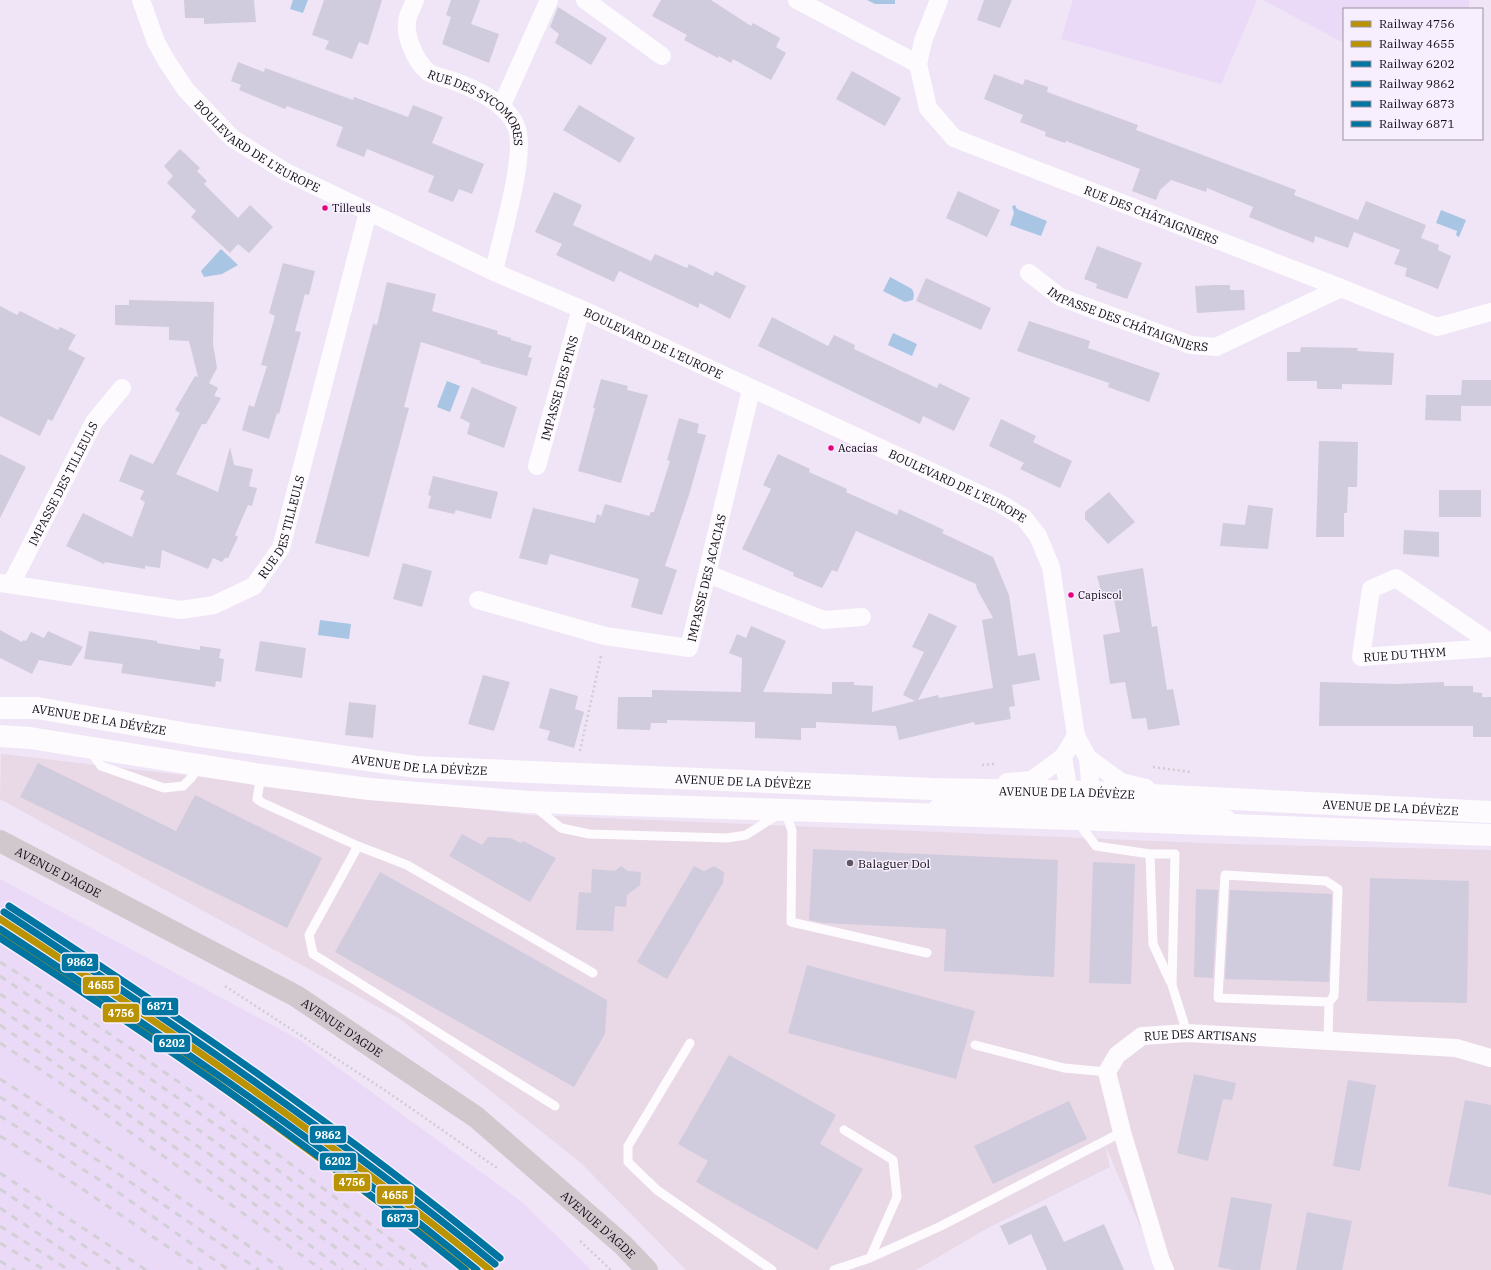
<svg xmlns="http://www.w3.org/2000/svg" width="1491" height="1270" font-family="'IBM Plex Serif',serif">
<rect width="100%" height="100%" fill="#efe5f6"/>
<path fill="#e9d8e6" d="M1,754L530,815L1227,844L1491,850V1270H1159L1105,1145L1110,1167L986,1229L916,1270H686L581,1163L400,1019L0,799Z"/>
<path fill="#ead9f7" d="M1073,0H1257L1221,84L1061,39Z
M1263,0H1469V9H1344V43Z
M0,879L300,1040L522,1202L591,1270H0Z"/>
<path fill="#a8c5e4" d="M293,0H308L303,13L290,9Z
M867,0H895V4H875Z
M1015,205L1017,209L1047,221L1041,236L1010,225L1014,213L1012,206Z
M1441,210L1466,220L1459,237L1456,235L1457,231L1436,223Z
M221,249L238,265L222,274L204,277L201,271Z
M890,277L912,289L914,294L913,300L905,302L883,291Z
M893,333L917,344L912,356L888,345Z
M447,381L460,386L450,412L437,407Z
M320,620L351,624L349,639L318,635Z"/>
<path fill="#d0ccdd" d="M184,0H254L256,22L204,24V18H185Z
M324,0H382L368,45L359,42L352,59L325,49L329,41L312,35Z
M451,0H480L471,24L499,34L489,63L442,44L451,17L446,15Z
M661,0H711L751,26L753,23L780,38L776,47L786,53L771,80L733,59L731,63L719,56L718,58L684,40L687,35L652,16Z
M984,0H1012L1000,28L977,20Z
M558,7L607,38L591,65L555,43L559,34L550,27Z
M238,62L264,72L265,68L353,100L354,97L408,117L413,105L443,117L432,143L484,164L472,194L459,189L453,202L428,192L434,176L367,149L364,157L336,146L343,127L287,106L285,109L239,90L241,85L231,81Z
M852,71L901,98L885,126L836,99Z
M994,74L1023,85L1025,79L1048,87L1047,92L1138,125L1136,130L1296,190L1294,195L1358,220L1366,201L1426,225L1421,238L1439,245L1438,250L1451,256L1438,289L1405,276L1407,268L1394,264L1400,250L1354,232L1348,248L1315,236L1314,243L1249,217L1253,207L1207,188L1206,192L1171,180L1160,190L1156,200L1132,191L1140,169L1066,141L1065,143L1045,136L1046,132L1020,122L1023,115L984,99Z
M579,105L635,138L620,163L563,130Z
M180,149L200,168L197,171L207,181L204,184L238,218L250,205L273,227L249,253L238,244L230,253L191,217L196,211L167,183L173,176L164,166Z
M958,191L1000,210L987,237L946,218Z
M554,192L582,205L573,225L651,261L655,254L687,268L689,264L713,276L715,271L746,286L730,319L700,303L698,308L619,271L614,282L556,255L562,244L535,232Z
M1097,246L1142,263L1127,299L1096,288L1097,284L1084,279Z
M283,263L315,271L309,295L305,294L295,331L301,332L279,414L277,413L269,439L242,430L249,405L254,407L267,366L261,365L275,316L269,313Z
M926,278L991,308L981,330L916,301Z
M387,282L436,294L432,311L498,331L497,334L511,338V340L532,346L528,357L532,358L527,376L480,363L481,361L421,342L404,407L409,408L369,557L315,543L373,324L377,325Z
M1215,285H1230V290H1244L1245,310L1197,313L1195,286Z
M129,300L214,302L213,344L217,368L209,383L218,388L214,396L221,398L206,424H202L176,474L218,492L230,447L234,465L253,469L249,486L257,488L252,506L248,505L235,535L238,537L228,558H225L222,562L213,558L208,569L162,550L160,568L145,566V569L105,562L104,564L66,546L83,513L132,537L145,502L140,499L144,491L119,481L130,454L153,464L180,413L175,410L195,376L198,377L189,341L169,340V327L115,325V305H129Z
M0,306L17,315L20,311L58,330L60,327L76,335L68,349L85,358L52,421L48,419L40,436L0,416Z
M772,317L828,346L834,335L855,345L854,349L937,388L939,383L970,398L954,431L923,416L920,424L758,346Z
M1029,321L1090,341L1088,348L1160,373L1149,402L1108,387L1109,383L1017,351Z
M1301,347L1358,348L1357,351L1394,353L1392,385L1342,384V389H1317V381H1287V352H1300Z
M601,379L628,386L627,390L648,395L621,483L578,471L595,408H593Z
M1462,380H1491V406H1461V421L1425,420L1426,395H1461Z
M472,387L517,407L504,448L467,434L470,423L460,418Z
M679,418L699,424L697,433L706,435L689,495L665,566L677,570L662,615L631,607L639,579L550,554L547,565L519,558L533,508L595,523L597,514L601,516L605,504L649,516L651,512H654L670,461L667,460Z
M1001,419L1036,436L1033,442L1072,461L1060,488L1020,469L1024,463L989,446Z
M1319,441L1358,442L1357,487H1348L1347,513H1344V537H1316Z
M0,454L26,467L0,518Z
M778,454L810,469L809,472L847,489L846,492L897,515L899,509L944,530L942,533L993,557L1009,595L1018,656L1035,653L1040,680L1012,685L1015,706L1009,707L1011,719L975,725L974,722L899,740L896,726L816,722V728H801V740L755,738V722L667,720V723H651L650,730L617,729L618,697H652V690L741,692L742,658L729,653L737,634L746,638L751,626L786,641L763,692L832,694V682H854V685L873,686L872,712L915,701L903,695L924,652L912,647L929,613L957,626L918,700L938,695L939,698L993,688L982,620L993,618L977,589L976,584L856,531L837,572L832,570L822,588L793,576L794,573L742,549L771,489L763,485Z
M433,476L498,492L491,519L456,510L454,514L428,508L431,496L428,495Z
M1439,490H1481V517H1439Z
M1109,492L1135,522L1108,544L1085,519V512Z
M1248,505L1273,508L1268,549L1220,546L1223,523L1245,525Z
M1404,530L1439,532V557L1403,554Z
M403,563L432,571L422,607L393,599Z
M1143,568L1152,627L1157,626L1167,690L1173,689L1180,725L1148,730L1146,718L1132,719L1125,682L1110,684L1103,635L1120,632L1113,594L1102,595L1097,576Z
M0,630L22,642L23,640L26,641L31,632L44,638L48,631L83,647L71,666L39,660L32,674L0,658Z
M89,631L157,641V643L200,650V646L221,649L219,658L224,659L221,682L216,681L215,687L121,673L123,664L84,659Z
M260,641L306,648L302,678L255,671Z
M483,675L510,682L494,731L468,724Z
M1320,682L1396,684L1444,682V686H1473V692L1482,693V697H1491V737H1473V726H1319Z
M550,688L578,696L575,709L584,712L574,748L547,740L550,731L539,728Z
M349,702L376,705L373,738L345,735Z
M38,763L176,831L195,795L322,858L287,928L20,797Z
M462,834L482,845L488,837L510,838L521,843L523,841L556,858L530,902L449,856Z
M813,849L1058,860L1054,977L944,971L946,929L824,923L809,920Z
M1093,862L1135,864L1131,984L1089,983Z
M621,866L628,871L641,872L640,885L627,895L626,907L615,906L613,931L576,930L579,892L591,893L592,869L615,871Z
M694,866L704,871L714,866L724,872L723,883L667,979L637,962Z
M380,872L607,1000L605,1034L574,1087L335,952Z
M1370,878L1469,881L1467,1003L1367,1001Z
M1196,889L1218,890L1213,978L1194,977Z
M1230,890L1332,894L1329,982L1225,979Z
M807,965L975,1011L956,1079L788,1033Z
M729,1055L836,1115L820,1144L863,1169L817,1250L696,1182L708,1161L678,1144Z
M1194,1074L1236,1083L1232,1100L1223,1099L1208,1161L1177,1153Z
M1348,1080L1376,1085L1360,1171L1333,1166Z
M1465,1100L1491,1105V1195L1448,1186Z
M1069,1101L1087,1139L993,1184L974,1146Z
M1231,1197L1272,1204L1260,1270H1234L1218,1267Z
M1046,1205L1064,1242L1104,1224L1124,1270H1047L1031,1234L1009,1245L1000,1226Z
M1307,1212L1352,1221L1342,1270H1296Z"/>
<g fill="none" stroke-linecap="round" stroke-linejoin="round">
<path stroke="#d0ccd1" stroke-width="2.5" stroke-dasharray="2 3" stroke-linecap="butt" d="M580,751L601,656
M982,765L995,764
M1153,767L1190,772
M225,986L386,1091L497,1168
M580,1241L611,1270"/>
<path stroke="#fdfbfe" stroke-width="9" d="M90,750L101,766L164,788L183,786L192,777L199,765
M261,775L257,799L263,803L358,846L407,865L593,973
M534,806L561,828L589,834L727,838L746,835L785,810L792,831L791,922L927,953
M1077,821L1096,846L1150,854H1175L1172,985L1187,1033
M358,846L309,935L313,954L555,1106
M1150,854L1153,944L1170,981
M1225,875L1326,881L1338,889L1334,996L1329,1002L1218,998Z
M1328,1041L1329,1002
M690,1043L628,1146V1162L657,1190L772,1270
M975,1045L1064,1068L1107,1072
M844,1130L893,1160L897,1197L870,1258
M834,1270L870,1258L941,1226L1122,1132"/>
<g stroke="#fdfbfe" stroke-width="18">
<path id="s1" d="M141,0L156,42L166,60L186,90L232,138L286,172L494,272L581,309L1001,504L1024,518L1038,536L1051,567L1076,736L1088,758L1121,782L1146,788"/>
<path id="s2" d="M415,0C413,5 410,11 408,17C403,34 415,61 428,72C434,76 444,78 451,80C473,88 506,102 516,126C528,154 500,239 494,272"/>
<path d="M585,0L662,56"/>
<path d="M797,0L918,64"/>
<path id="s3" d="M939,0L923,41L918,64L928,108L954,138L1341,288L1437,327L1491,312"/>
<path d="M501,107L549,0"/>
<path id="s4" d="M1029,273L1060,297L1191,345L1216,347L1341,288"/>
<path id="s5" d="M537,466L581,309"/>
<path d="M708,574L824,620L862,617"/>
<path id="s6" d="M0,583L181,610L214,605L254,586L281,548L368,212"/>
<path id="s7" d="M11,584L94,422L122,388"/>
<path id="s8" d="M478,600L605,636L689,648L751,390"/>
<path id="s9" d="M1491,643L1396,578L1371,589L1361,657L1491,648"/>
<path d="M1076,736L1063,757L1069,793L1080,805L1181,807L1227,819"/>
<path d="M1007,782L1032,780L1063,757"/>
<path d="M937,808L977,802L1080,805L1091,792L1088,758"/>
<path id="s10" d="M1165,1270L1161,1261L1122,1132L1107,1072L1117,1055L1142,1036L1187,1033L1456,1048L1491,1058"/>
</g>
<g stroke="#fdfbfe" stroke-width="22">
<path id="s11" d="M0,708H37L194,735L416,767L932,789L1091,792L1491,812"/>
<path d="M0,736L30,738L261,775L369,789L529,802L1075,819L1491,835"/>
</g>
<path stroke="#d1c8ce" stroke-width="22" id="s12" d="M0,841L296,996L476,1117L623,1245L647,1270"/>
<path stroke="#d3d0d5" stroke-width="3" stroke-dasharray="7 7" stroke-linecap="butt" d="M0,962C150,1056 290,1163 431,1270
M0,976L115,1054L239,1141L411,1270
M0,994C133,1081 262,1174 388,1270
M0,1009L212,1156L366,1270
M0,1025L226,1183L343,1270
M0,1043L80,1096L322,1270
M0,1079L120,1156L283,1270
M0,1097L120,1175L259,1270
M0,1116L112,1188L229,1270
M0,1136L69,1180L202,1270
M0,1173L146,1270
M0,1189L120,1270
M0,1208L93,1270
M0,1226L69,1270
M0,1243L45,1270
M0,1261L15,1270"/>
<defs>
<path id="rail-1" d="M0,935L130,1019L417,1230L466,1270"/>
<path id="rail-2" d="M0,919C169,1029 334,1142 490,1270"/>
<path id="rail-3" d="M0,929C164,1036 326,1145 477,1270"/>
<path id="rail-4" d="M4,912C173,1023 339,1136 495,1264"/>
<path id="rail-5" d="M0,938C160,1042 317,1149 465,1270"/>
<path id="rail-6" d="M9,906C178,1016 344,1129 500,1258"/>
</defs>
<use href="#rail-1" stroke="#f7effd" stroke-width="10"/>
<use href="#rail-2" stroke="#f7effd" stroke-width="10"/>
<use href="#rail-3" stroke="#f7effd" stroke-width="10"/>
<use href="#rail-4" stroke="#f7effd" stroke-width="10"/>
<use href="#rail-5" stroke="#f7effd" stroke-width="10"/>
<use href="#rail-6" stroke="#f7effd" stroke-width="10"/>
<use href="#rail-1" stroke="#ba9303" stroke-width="7"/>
<use href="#rail-2" stroke="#ba9303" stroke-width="7"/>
<use href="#rail-3" stroke="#0075a1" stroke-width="7"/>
<use href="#rail-4" stroke="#0075a1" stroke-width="7"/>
<use href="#rail-5" stroke="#0075a1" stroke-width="7"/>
<use href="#rail-6" stroke="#0075a1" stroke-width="7"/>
</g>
<g fill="#e5007d" stroke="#f7effd" stroke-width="1.5">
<circle cx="325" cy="208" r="3.5"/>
<circle cx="831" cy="448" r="3.5"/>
<circle cx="1071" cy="595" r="3.5"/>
</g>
<circle fill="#5e5663" stroke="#f7effd" stroke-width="1.5" cx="850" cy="863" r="4"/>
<g text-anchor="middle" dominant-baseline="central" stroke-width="3" stroke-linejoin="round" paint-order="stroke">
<g font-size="11" fill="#100914" stroke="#f7effd" text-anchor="start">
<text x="332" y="208">Tilleuls</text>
<text x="838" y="448">Acacias</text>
<text x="1078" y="595">Capiscol</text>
</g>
<g font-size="12" fill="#100914" stroke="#f7effd">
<text stroke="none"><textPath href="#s2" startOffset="143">RUE DES SYCOMORES</textPath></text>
<text stroke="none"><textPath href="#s1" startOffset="193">BOULEVARD DE L'EUROPE</textPath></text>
<text stroke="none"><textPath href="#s3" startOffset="364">RUE DES CHÂTAIGNIERS</textPath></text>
<text stroke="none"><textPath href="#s4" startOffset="111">IMPASSE DES CHÂTAIGNIERS</textPath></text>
<text stroke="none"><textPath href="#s1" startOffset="637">BOULEVARD DE L'EUROPE</textPath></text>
<text stroke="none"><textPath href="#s5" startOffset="81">IMPASSE DES PINS</textPath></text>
<text stroke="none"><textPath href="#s7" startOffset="113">IMPASSE DES TILLEULS</textPath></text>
<text stroke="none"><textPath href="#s1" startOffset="973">BOULEVARD DE L'EUROPE</textPath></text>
<text stroke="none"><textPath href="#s6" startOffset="327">RUE DES TILLEULS</textPath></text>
<text stroke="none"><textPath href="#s8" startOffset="289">IMPASSE DES ACACIAS</textPath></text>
<text stroke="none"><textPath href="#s9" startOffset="255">RUE DU THYM</textPath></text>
<text stroke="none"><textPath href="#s11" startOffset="100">AVENUE DE LA DÉVÈZE</textPath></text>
<text stroke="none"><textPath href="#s11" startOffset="424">AVENUE DE LA DÉVÈZE</textPath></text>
<text stroke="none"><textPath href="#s11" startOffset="748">AVENUE DE LA DÉVÈZE</textPath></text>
<text stroke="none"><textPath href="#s11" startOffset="1072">AVENUE DE LA DÉVÈZE</textPath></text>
<text stroke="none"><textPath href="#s11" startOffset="1396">AVENUE DE LA DÉVÈZE</textPath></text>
<text stroke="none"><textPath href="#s12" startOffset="66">AVENUE D'AGDE</textPath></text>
<text stroke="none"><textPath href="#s12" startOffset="390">AVENUE D'AGDE</textPath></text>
<text stroke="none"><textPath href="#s10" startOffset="316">RUE DES ARTISANS</textPath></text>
<text stroke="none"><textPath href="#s12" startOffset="714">AVENUE D'AGDE</textPath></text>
</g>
<g font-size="12" fill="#100914" stroke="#f7effd" text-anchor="start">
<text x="858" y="863">Balaguer Dol</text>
</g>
</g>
<g stroke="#f7effd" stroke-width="1.5">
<rect x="61" y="953" width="38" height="19" rx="4" fill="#0075a1"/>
<rect x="82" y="976" width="38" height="19" rx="4" fill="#ba9303"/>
<rect x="141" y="997" width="38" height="19" rx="4" fill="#0075a1"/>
<rect x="102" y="1003" width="38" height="20" rx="4" fill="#ba9303"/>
<rect x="153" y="1034" width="38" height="19" rx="4" fill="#0075a1"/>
<rect x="309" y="1125" width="38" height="19" rx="4" fill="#0075a1"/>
<rect x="319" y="1152" width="38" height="19" rx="4" fill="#0075a1"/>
<rect x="333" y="1173" width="38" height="19" rx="4" fill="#ba9303"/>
<rect x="376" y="1185" width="38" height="20" rx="4" fill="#ba9303"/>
<rect x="381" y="1209" width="38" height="19" rx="4" fill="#0075a1"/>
</g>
<g font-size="11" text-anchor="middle" font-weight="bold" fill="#fff">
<text x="80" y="966">9862</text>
<text x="101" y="989">4655</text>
<text x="160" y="1010">6871</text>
<text x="121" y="1017">4756</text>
<text x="172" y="1047">6202</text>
<text x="328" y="1139">9862</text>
<text x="338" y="1165">6202</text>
<text x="352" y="1186">4756</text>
<text x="395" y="1199">4655</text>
<text x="400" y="1222">6873</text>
</g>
<rect x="1343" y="8" width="140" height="132" fill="#f7effd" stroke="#9b93a0"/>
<rect x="1351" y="21" width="20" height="6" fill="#ba9303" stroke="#9b93a0"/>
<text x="1379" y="28" font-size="12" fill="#100914">Railway 4756</text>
<rect x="1351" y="41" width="20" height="6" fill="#ba9303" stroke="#9b93a0"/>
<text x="1379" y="48" font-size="12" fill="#100914">Railway 4655</text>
<rect x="1351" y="61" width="20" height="6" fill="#0075a1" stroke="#9b93a0"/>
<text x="1379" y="68" font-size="12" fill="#100914">Railway 6202</text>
<rect x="1351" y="81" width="20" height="6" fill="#0075a1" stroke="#9b93a0"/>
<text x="1379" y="88" font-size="12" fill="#100914">Railway 9862</text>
<rect x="1351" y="101" width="20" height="6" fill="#0075a1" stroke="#9b93a0"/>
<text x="1379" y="108" font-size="12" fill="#100914">Railway 6873</text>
<rect x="1351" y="121" width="20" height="6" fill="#0075a1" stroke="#9b93a0"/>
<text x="1379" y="128" font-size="12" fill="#100914">Railway 6871</text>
</svg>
